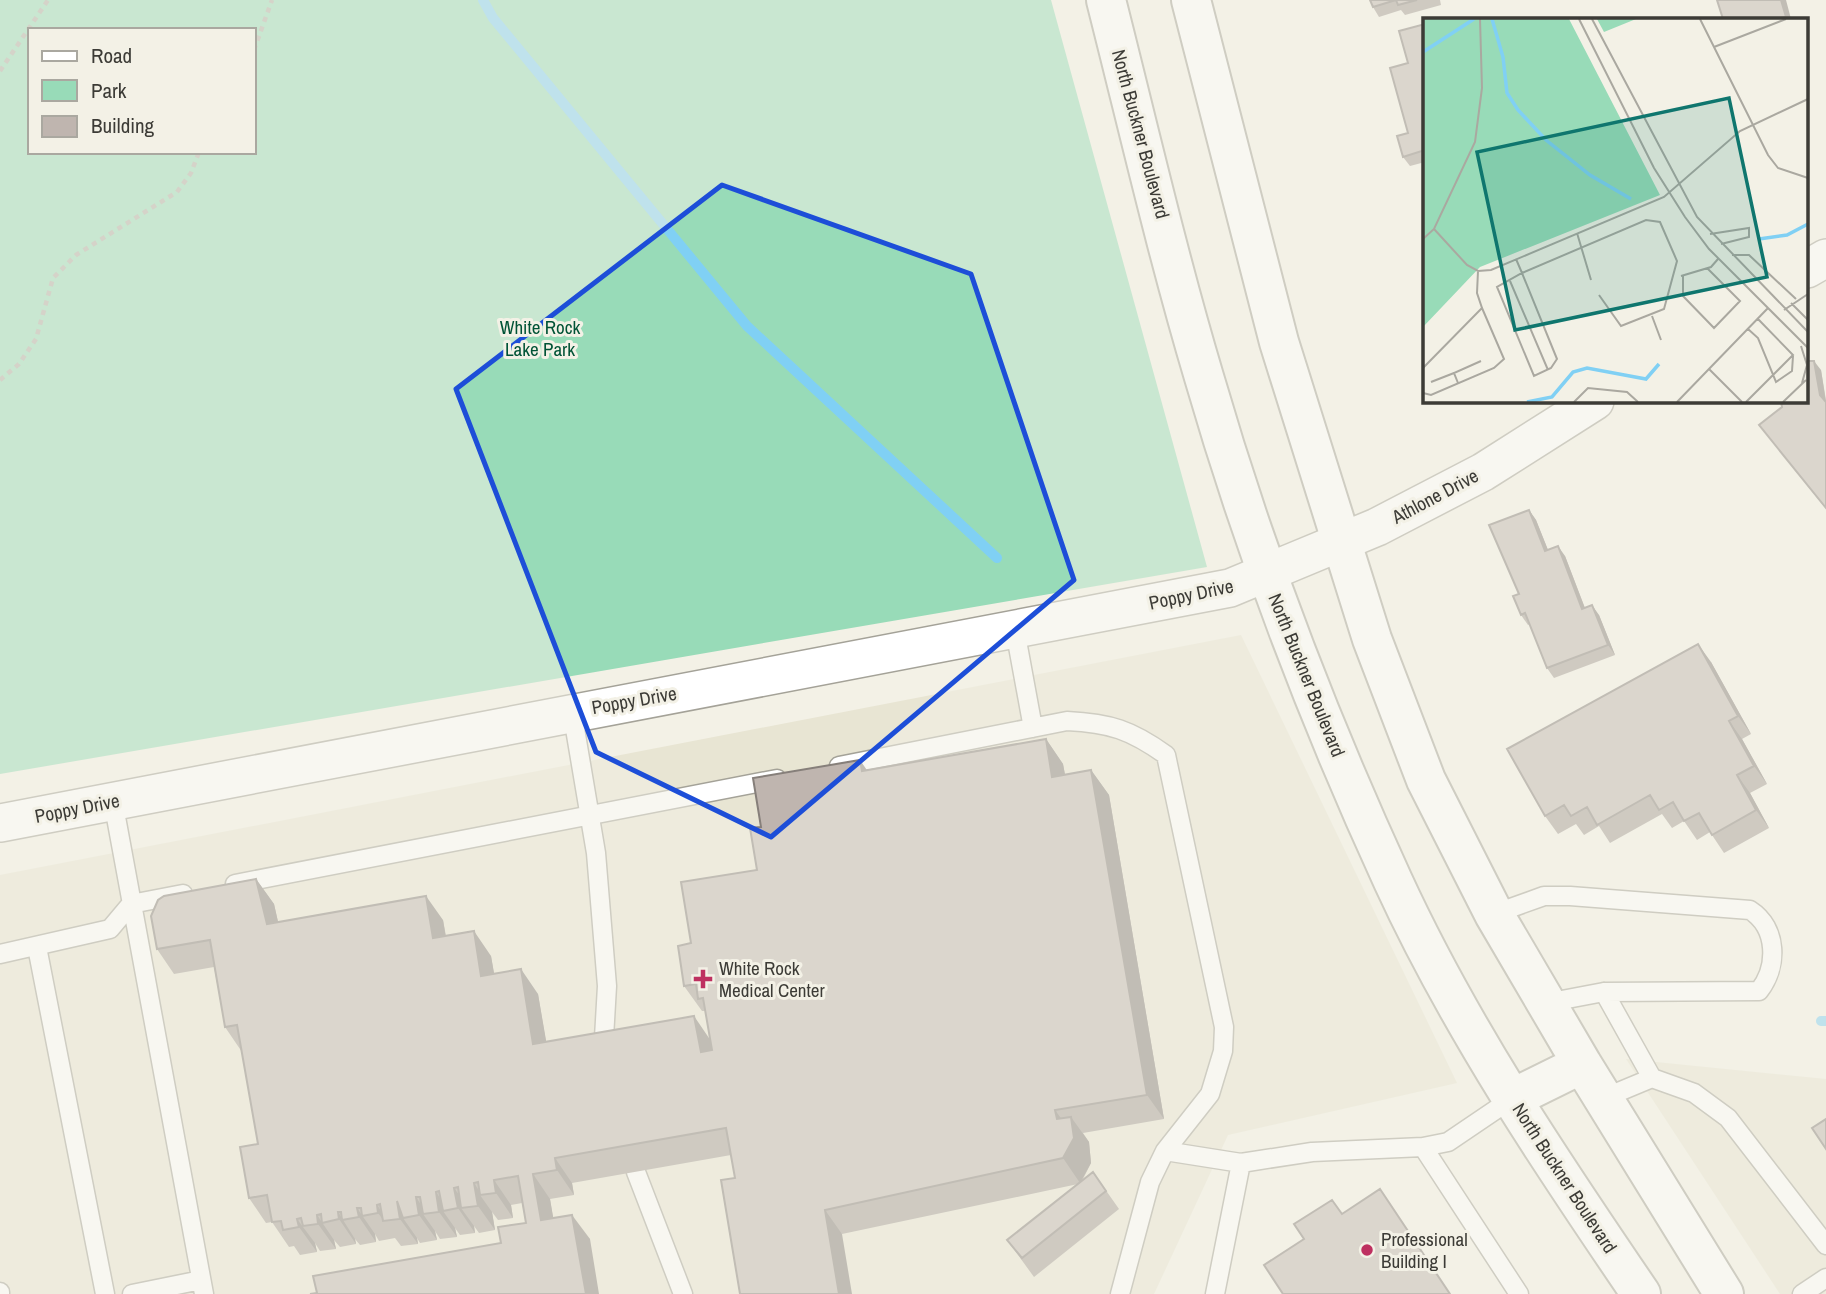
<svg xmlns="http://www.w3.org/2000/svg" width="1826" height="1294" font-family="'Archivo Narrow',sans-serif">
<rect width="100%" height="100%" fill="#f3f1e6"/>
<path fill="#e8e5d3" d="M1241,635L1457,1083L1228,1135L1154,1294H0V875Z
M1626,1059L1826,1079V1294H1780Z"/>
<path fill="#98dbb8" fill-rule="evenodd" d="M0,0H1051L1207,567L0,774ZM30,30H254V152H30Z"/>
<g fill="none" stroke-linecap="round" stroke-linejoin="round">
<path stroke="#80d0f4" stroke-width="10" d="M483,0L493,18L747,326L997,558
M1821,1021H1826"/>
<defs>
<path id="lane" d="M1015,630L1033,728
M572,711L596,853L607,986L603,1055
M839,766L1067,721C1110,723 1131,730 1166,755L1224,1027L1223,1051L1210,1094L1165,1151L1150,1182L1120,1294
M113,801L204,1294
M235,884L777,779
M1494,914L1544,896H1570L1750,910C1778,928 1778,967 1759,991L1604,992L1546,1003
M37,947L105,1294
M0,954L110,929L131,904L183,894
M1604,992L1652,1078
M1604,1098L1652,1078L1694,1093L1728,1118L1826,1245
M1423,1147L1519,1294
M1165,1151L1241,1163L1312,1152L1423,1147L1448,1142L1513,1098
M636,1172L683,1294
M0,1292V1294
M132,1294L201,1280
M1215,1294L1241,1163
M1802,1294L1826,1278"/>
<path id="street" d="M1807,269L1826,258
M0,823L1230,588L1377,527L1483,472L1595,401"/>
<path id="primary" d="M1106,0C1138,126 1167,253 1204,377C1254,550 1318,718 1393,881C1460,1027 1551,1162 1641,1294
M1191,0L1279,342L1372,639L1426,780L1494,914L1582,1064L1724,1294
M1513,1098L1582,1064"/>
</defs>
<use href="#lane" stroke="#a4a298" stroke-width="21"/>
<use href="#street" stroke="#a4a298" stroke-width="40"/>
<use href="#primary" stroke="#a4a298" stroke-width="42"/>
<path stroke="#b1afa6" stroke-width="4.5" stroke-dasharray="5 5" stroke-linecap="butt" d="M254,50L272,0
M0,71L48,0
M0,380L19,364L36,339L53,278L76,255L177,192L191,173L199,152"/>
<use href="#lane" stroke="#fff" stroke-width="18"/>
<use href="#street" stroke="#fff" stroke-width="37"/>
<use href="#primary" stroke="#fff" stroke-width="38"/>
</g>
<path fill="#a49c96" d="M1370,0H1440L1441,5L1405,15L1401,10L1379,17L1373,7Z
M1425,24V162L1410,166L1403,157L1408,133V63Z
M1821,370L1826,400V509L1759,425L1782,407Z
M1529,510L1536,520L1548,550L1565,556L1585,608L1599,615L1615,655L1554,678L1547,668L1530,624L1528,625L1521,615L1519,594Z
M1711,662L1751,734L1742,739L1767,784L1750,793L1769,828L1724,853L1710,832L1697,840L1684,821L1672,828L1662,814L1610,843L1599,826L1584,835L1576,824L1558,834L1545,816Z
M1046,739L1063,764L1065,775L1091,770L1109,795L1164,1119L1083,1133L1089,1142L1091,1163L1082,1181L1093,1172L1119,1209L1034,1277L1007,1240L1078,1184L842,1234L735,1178L731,1155L572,1183L574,1195L550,1199L553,1218L590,1239L501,1243L526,1223L522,1203L511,1205L513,1218L498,1220L492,1212L495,1230L479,1233L474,1226L475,1233L460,1235L455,1228L457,1237L440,1239L435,1231L437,1240L420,1243L417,1238L418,1244L401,1246L395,1238L379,1241L375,1234L376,1242L360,1245L355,1239L356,1244L340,1247L334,1240L336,1249L320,1251L315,1243L317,1252L300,1255L294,1246L289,1247L272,1222L266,1223L249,1198L258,1144L242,1052L225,1027L214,967L174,974L157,949L256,879L274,904L278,922L443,920L446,936L491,956L494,974L538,994L546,1042L710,1039L705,1011H702L684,986L691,943L757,870L761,827L867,770Z"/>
<path fill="#867f7a" d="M1781,0H1786L1791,19H1787L1786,17Z
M1814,361L1821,370L1826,403L1820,395Z
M1529,510L1536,520L1552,560L1545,551Z
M1558,546L1565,556L1589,619L1582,609Z
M1592,605L1599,615L1615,655L1608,645Z
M1698,644L1711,662L1751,734L1738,716Z
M1729,721L1742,739L1767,784L1754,766Z
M1046,739L1063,764L1070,801L1052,777Z
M860,760L877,785L862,771Z
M1091,770L1109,795L1164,1119L1147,1095Z
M1737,775L1750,793L1769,828L1756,810Z
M256,879L274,904L284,948L267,924Z
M426,896L443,920L450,963L433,938Z
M474,931L491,956L499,1001L481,976Z
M521,969L538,994L551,1069L533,1044Z
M694,1016L711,1041L718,1076L701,1052Z
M1055,1110L1073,1135L1071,1117L1089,1142L1091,1163L1080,1183L1063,1158Z
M555,1158L572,1183L574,1195L557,1170Z
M533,1174L550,1199L558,1245L541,1220Z
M494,1180L511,1205L513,1218L496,1193Z
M474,1183L482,1195H480L492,1212L495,1230L478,1206Z
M454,1188L468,1207L461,1208L474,1226L475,1233L458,1208Z
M436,1192L448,1210L443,1211L455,1228L457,1237L439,1212Z
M416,1197L427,1214H423L435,1231L437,1240L419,1215Z
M397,1201L403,1218L417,1238L418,1244L400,1219Z
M377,1205L388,1221H384L378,1213Z
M357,1208L375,1234L376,1242L359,1217Z
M825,1210L842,1234L852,1294H839Z
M338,1212L355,1239L356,1244L339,1219Z
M317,1215L334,1240L336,1249L318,1224Z
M572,1215L590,1239L599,1294H586Z
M297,1219L315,1243L317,1252L299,1227Z"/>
<path fill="#bfb5af" stroke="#867f7a" stroke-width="2" d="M1370,0H1417L1398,5L1396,0L1373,7Z
M1717,0H1781L1786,17L1776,19H1723Z
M1425,24V150L1403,157L1397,136L1408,133L1390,68L1408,63L1399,31Z
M1807,361H1814L1820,395L1826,402V508L1759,425L1782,407L1781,401H1807Z
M1529,510L1545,551L1558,546L1582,609L1592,605L1608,645L1547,668L1525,613L1521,615L1513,596L1519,594L1489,525Z
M1698,644L1738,716L1729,721L1754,766L1737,775L1756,810L1712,835L1699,813L1684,821L1673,802L1659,810L1650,795L1597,825L1587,807L1571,816L1564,805L1545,816L1507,749Z
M1046,739L1052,777L1091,770L1147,1095L1055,1110L1057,1119L1071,1117L1074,1138L1063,1158L825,1210L839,1294H740L721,1180L735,1178L726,1128L555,1158L557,1170L533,1174L541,1220L572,1215L586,1294H310L317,1293L313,1276L501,1243L498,1227L526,1223L518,1176L494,1180L496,1193L480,1195L478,1182L474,1183L478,1206L461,1208L458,1187L454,1188L458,1208L443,1211L439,1191L436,1192L439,1212L423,1214L420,1197H416L419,1215L403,1218L397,1201L400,1219L383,1221L380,1204L377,1205L378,1213L362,1216L361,1208H357L359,1217L342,1220L341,1212H338L339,1219L322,1223L321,1214L317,1215L318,1224L303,1226L301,1218L297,1219L299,1227L283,1230L281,1221L272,1222L267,1195L249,1198L240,1147L258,1144L237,1025L225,1027L210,940L157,949L151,916L158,900L164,896L256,879L267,924L426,896L433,938L474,931L481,976L521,969L533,1044L694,1016L701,1052L712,1050L703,998L698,999L696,984L684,986L678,946L691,943L681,882L757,870L750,828L761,827L753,778L860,760L862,771Z
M1826,1119V1149L1812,1128Z
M1093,1172L1106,1191L1022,1258L1007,1240Z
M1380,1189L1450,1294H1283L1264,1265L1304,1239L1294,1224L1332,1200L1342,1214Z"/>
<path d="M0 0H1826V1294H0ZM722,185L971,274L1074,580L771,837L596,752L456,389Z" fill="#f3f1e6" fill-opacity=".55" fill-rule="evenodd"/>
<path fill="none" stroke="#1d4ed8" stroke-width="5" stroke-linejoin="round" d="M722,185L971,274L1074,580L771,837L596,752L456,389Z"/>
<g fill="#be3060" stroke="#f3f1e6" stroke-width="2.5">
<path d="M699.5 968.5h7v7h7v7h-7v7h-7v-7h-7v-7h7z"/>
<circle cx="1367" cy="1250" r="7"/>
</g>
<g text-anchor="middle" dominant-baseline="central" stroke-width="6" stroke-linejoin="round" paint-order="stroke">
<g font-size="19" fill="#3c3b36" stroke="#f3f1e6">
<text transform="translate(1141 134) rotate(75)">North Buckner Boulevard</text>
<text transform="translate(1435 496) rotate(-28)">Athlone Drive</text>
<text transform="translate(1191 594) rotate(-12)">Poppy Drive</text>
<text transform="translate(1307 675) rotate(68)">North Buckner Boulevard</text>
<text transform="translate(634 700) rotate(-10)">Poppy Drive</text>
<text transform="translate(77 808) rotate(-11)">Poppy Drive</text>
<text transform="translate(1565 1178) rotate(57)">North Buckner Boulevard</text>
</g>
<g font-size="19" fill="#005336" stroke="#f3f1e6">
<text x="540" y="327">White Rock<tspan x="540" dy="22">Lake Park</tspan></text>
</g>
<g font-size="19" fill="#3c3b36" stroke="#f3f1e6" text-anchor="start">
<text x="719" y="968">White Rock<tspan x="719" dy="22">Medical Center</tspan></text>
<text x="1381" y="1239">Professional<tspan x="1381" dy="22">Building I</tspan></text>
</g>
</g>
<g transform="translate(1423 18)">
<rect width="385" height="385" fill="#f3f1e6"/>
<path d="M0,1H146L237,177L57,249L0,309ZM174,1H213L181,14Z" fill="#98dbb8"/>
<path fill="none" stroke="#80d0f4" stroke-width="3.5" d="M69,1L80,39L84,75L95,92L123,122L167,157L208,181M0,34L51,1M336,221L364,217L385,206M104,384L129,379L150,354L164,350L223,361L236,346"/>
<path fill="none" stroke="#aaa8a0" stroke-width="2" d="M156,1L231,150L262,199L286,231L385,330M169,1L274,199L385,314M277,1L345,137L355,150L385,160M291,29L363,1M11,211L44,247L55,253L68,252L241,179L317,113L385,81M154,215L168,262M287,216L326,210V219L298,226M0,221L11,211L52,124L59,70L57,1M309,237H326L373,281M93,241L99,255L134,341L128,350L111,358L74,269L99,255L223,202L237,204L254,243L241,291L198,308L176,277M258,258L288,249L295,241M260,258V278L291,310L317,283L284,250M87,263L125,352M368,285L385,302M361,292L385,276M229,298L238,322M325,311L335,320L353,364L369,353L370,338M378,328L384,347L379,365M0,350L59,290L54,275L55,253M286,351L319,384M8,364L31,355M35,365L31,355L58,343M0,375L8,377L71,350L81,341L59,290M151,384L165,370L204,374L215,384M254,384L345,290M323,384L370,337L335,301M360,384L383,362"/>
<path fill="#0f766e" fill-opacity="0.15" stroke="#0f766e" stroke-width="3.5" d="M306,80L344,259L92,312L54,134Z"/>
<rect width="385" height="385" fill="none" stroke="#3c3b36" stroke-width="3.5"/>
</g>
<rect x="28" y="28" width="228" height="126" fill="#f3f1e6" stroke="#aaa8a0" stroke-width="2"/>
<rect x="42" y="51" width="35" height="10" fill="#ffffff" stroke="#aaa8a0" stroke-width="2"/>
<text x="91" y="63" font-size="21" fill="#3c3b36">Road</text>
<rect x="42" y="80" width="35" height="21" fill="#98dbb8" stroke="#aaa8a0" stroke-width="2"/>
<text x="91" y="98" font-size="21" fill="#3c3b36">Park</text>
<rect x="42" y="116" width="35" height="21" fill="#bfb5af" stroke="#aaa8a0" stroke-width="2"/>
<text x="91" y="133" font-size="21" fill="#3c3b36">Building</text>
</svg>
